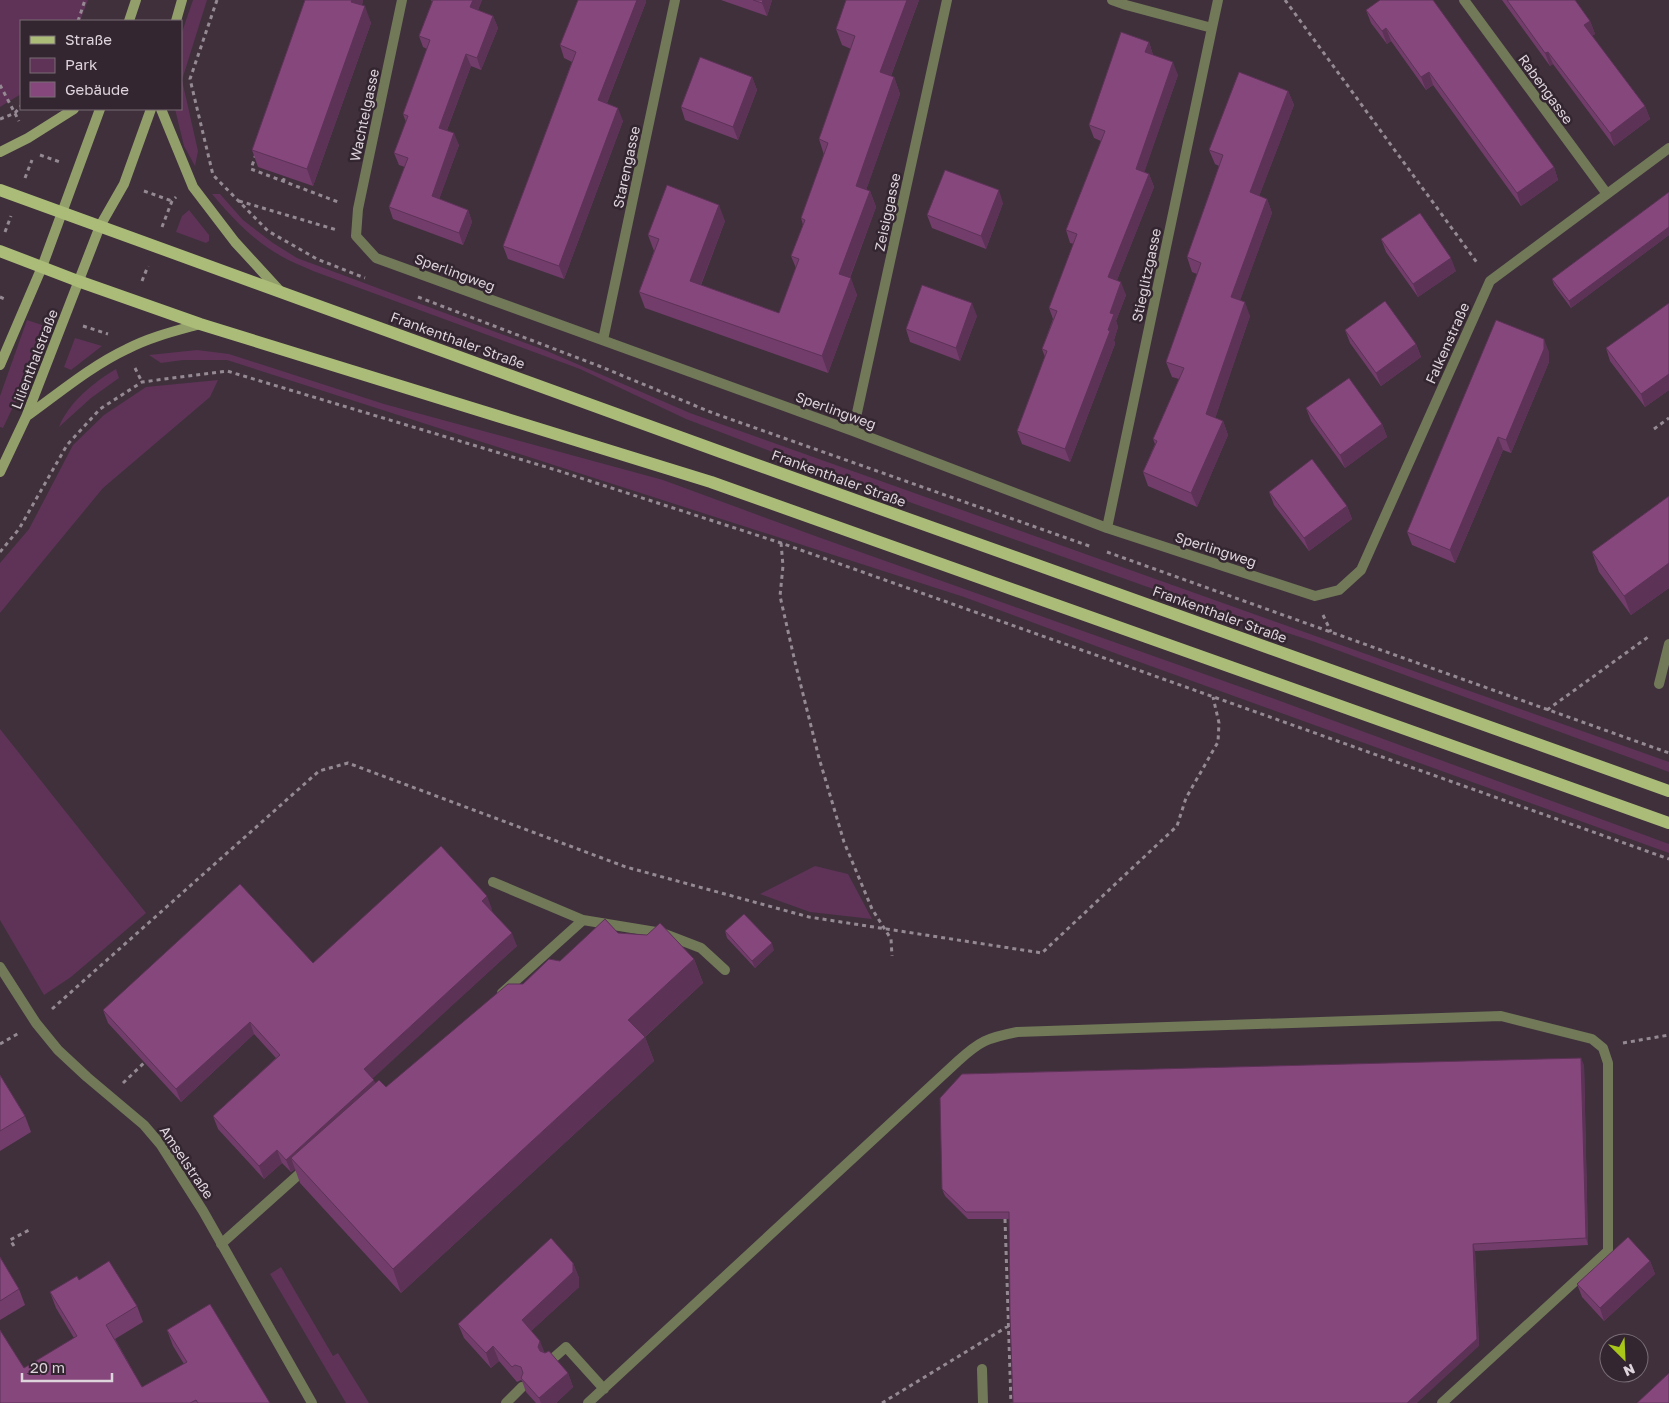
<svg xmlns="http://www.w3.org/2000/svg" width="1669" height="1403" font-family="'Golos Text',sans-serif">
<rect width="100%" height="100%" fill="#3f303c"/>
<path fill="#5e3357" d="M0,0H88L80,21H21V94L0,107Z
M193,0H207L182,80L198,151L195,166L184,146L175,109H181V35Z
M212,194H220L243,220L273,243L297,258L547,351L690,413L1669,762V772L1315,642L1156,590L825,472L686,419L580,369L313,271C303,266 291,262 281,256C254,241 232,218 212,194Z
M189,210L209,235V241L206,243L176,232L182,216Z
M27,320L45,326L23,386L3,428L0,427V396Z
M75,338L102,346L71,370L64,367Z
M197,350L229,354L384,404L663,480L818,537L1269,697L1669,844V853L1120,655L964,597L227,360H183L161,363L149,355Z
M116,369L119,378L91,398L59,427C69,402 94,382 116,369Z
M218,380L210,397L103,488L0,613V563L29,529L73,445L104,415L146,387Z
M0,729L146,913L71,977L44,995L0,920Z
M815,866L848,874L872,919L810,912L760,894Z
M281,1267L333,1356L338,1353L369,1403H346L270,1274Z"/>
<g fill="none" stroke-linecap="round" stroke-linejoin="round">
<path stroke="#958a93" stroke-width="3" stroke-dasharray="4 4" stroke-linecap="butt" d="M217,0L190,79L213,175L268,231L317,259L365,278
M1285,0L1478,264
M78,21L85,0
M0,85L19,121
M0,119L15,113L21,106
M256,154L251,169L338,202
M40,155L60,162
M25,178L32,160
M283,182L285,176
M144,191L172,201
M239,201L337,230
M162,227L172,201L176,197
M5,232L11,216
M142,281L148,266
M0,297L7,300
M418,297L599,366L713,413L1092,547
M83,326L108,334
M135,368L142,382
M1654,429L1669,418
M781,543L783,566L780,596L795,662L819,758L844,842L872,909L891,939L892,956
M0,552L19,529L67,445L100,409L142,382L227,371L556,470L781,543L1669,859
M1107,552L1669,753
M1323,615L1331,632
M1547,710L1648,637
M52,1009L319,771L348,763L626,867L809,917L1042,953L1177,826L1186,798L1218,742L1219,723L1213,697
M1623,1043L1669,1035
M0,1044L19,1033
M123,1083L145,1062
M1005,1219L1011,1403
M14,1246L10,1240L31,1229
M882,1403L1010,1325"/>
<path stroke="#717958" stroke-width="10" d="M493,882L583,920
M502,993L583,920L662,933L701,948L725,970
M221,1244L306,1168
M550,1361L566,1347L604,1389
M982,1369L983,1403
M506,1403L522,1387
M588,1403L958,1061C980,1041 987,1038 1017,1032L1501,1016L1592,1039L1603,1048L1608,1063V1251L1442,1403"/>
<path stroke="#717958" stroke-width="10" d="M402,0L358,209L356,236L376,258L853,431L1107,528L1315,596L1339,590L1361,570L1490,281L1669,148
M1112,0L1126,5L1212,28L1218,0
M1464,0L1607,194
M603,340L675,0
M853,431L947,0
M1107,528L1212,28
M1659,684L1669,644
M0,967L36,1023L58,1050L87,1077L144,1125L161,1145L203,1211L312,1403"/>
<path stroke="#929f6a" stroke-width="10" d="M129,21L136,0
M176,21L182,0
M161,109L193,187L235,242L279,290
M0,152L28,138L74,109
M0,365L42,267L100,109
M27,416C59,393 91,366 127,349C150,337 175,331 200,324
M0,472L26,417L100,226L124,184L151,109"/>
<path stroke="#abbc78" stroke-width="12" d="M0,190L721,452L1669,791
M0,251L78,281L200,324L711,482L1669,823"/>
</g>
<path fill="#723d6b" d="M305,0H363L362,5L371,23L313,186L258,167L252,150Z
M431,0H482L478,10L493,16L498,28L481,70L471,66L447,130L459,145L439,199L468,210L472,222L463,245L393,219L389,207L405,167L399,165L394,153L406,122L403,114L427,49L423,47L419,36L432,2Z
M721,0H772L767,16Z
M919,0L891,76L894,77L900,94L866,190L870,191L876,207L850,278L857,295L828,373L645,308L639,292L654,251L648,235L725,221L701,285L779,313L796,268L791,256L803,225L801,218L824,155L819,139L851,49L842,45L836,29Z
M1502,0H1575L1590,21L1595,34L1592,36L1645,106L1650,119L1614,146L1553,64L1550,66Z
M646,2L607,103L623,121L564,279L508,259L503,246L572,62L564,58L560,45Z
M1366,10L1554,167L1558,180L1521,206L1433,85L1426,90L1391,41L1387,44L1371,23Z
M1149,42L1153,55L1178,75L1144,172L1149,174L1154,187L1117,280L1126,295L1116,321L1118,327L1114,340L1115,344L1070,462L1022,444L1017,431L1045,357L1042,349L1053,319L1049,308L1074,244L1070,243L1066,230L1101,141L1094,138L1089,125Z
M752,77L757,90L738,140L685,120L681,107Z
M1288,91L1294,105L1259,196L1267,199L1272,213L1240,300L1250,316L1215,418L1223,421L1228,435L1197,507L1148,486L1143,472L1155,444L1153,439L1179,379L1172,377L1166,362L1197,274L1192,272L1187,257L1219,166L1215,164L1209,150Z
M1669,192V235L1571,308L1554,285L1552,279Z
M1003,203L986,249L932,228L927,215Z
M1381,239L1456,271L1418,297L1386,252Z
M1669,303V390L1645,407L1610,361L1606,348Z
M977,316L960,361L910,342L906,329Z
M1345,330L1416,344L1421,357L1381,386L1350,343Z
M1549,352V362L1511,453L1503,450L1455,563L1412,545L1407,532Z
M1306,408L1382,424L1387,437L1345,468L1311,421Z
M1269,492L1347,506L1352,519L1309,551L1274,505Z
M1669,496V588L1631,615L1599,572L1592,552Z
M492,909L491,910L517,946L372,1078L375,1083L386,1087L523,984L560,961L618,933L694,959L703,983L645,1037L654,1061L401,1293L300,1183L295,1169L291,1172L282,1163L264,1179L218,1129L213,1116L276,1058L254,1034L181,1102L108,1023L103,1010L313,963Z
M725,931L774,950L755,968L727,938Z
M1584,1065L1588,1245L1475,1251L1479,1346L1009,1219H968L945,1196L942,1189Z
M0,1075L25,1116L31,1132L0,1151Z
M0,1257L19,1289L25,1305L0,1320Z
M1650,1261L1655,1274L1604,1321L1582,1297L1577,1284Z
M573,1263L579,1278V1287L531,1331L544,1353L568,1373L573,1387L556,1403H536L526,1392L522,1381L521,1380L517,1382L499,1361L491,1368L464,1338L458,1324Z
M79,1280L137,1306L143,1322L115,1339L142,1387L184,1364L173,1346L167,1330L270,1403H0L24,1368L74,1338L56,1308L50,1292Z"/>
<path fill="#5d3257" d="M352,0H363L357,19L351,2Z
M473,0H482L474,19L470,7Z
M637,0H646V2L603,113L598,100Z
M763,0H772L767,16L762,3Z
M907,0H919L886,89L880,72Z
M365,6L371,23L313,186L307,169Z
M493,16L498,28L481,70L477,58Z
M1590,21L1595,34L1589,38L1584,25Z
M1386,28L1391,41L1387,44L1382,31Z
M1149,42L1153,55L1150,65L1145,52Z
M1548,52L1553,64L1550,66L1545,53Z
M466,54L471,66L443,140L439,128Z
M1173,62L1178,75L1141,182L1136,169Z
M1429,72L1433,85L1426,90L1421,77Z
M752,77L757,90L738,140L733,127Z
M894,77L900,94L862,202L856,186Z
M1288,91L1294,105L1255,207L1250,192Z
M1645,106L1650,119L1614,146L1610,133Z
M618,108L623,121L564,279L559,266Z
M454,133L459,145L436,208L432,196Z
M1554,167L1558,180L1521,206L1517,193Z
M1149,174L1154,187L1113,290L1108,277Z
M999,190L1003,203L986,249L981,236Z
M870,191L876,207L845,290L839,274Z
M1267,199L1272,213L1236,312L1231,297Z
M719,205L725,221L696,297L690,281Z
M468,210L472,222L463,245L459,233Z
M1669,227V235L1571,308L1569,301Z
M1451,258L1456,271L1418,297L1413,284Z
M851,278L857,295L828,373L822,356Z
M1121,282L1126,295L1116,321L1118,327L1114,340L1115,344L1070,462L1065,449L1108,330L1110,313Z
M1245,302L1250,316L1212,428L1206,414Z
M972,303L977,316L960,361L956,348Z
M1544,339L1549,352V362L1511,453L1506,440Z
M1416,344L1421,357L1381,386L1376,373Z
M1669,374V390L1645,407L1641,394Z
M1223,421L1228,435L1197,507L1191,493Z
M1382,424L1387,437L1345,468L1340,455Z
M1498,437L1503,450L1455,563L1450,550Z
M1347,506L1352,519L1309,551L1304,538Z
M1669,563V588L1631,615L1624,596Z
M487,896L492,909L487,914L482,901Z
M512,933L517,946L369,1082L364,1069Z
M772,943L774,950L755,968L752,961Z
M694,959L703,983L637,1044L628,1020Z
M250,1022L254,1034L181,1102L176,1089Z
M645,1037L654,1061L401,1293L393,1269Z
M1581,1058L1584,1065L1588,1245L1586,1238Z
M374,1080L379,1093L291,1158L295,1169L291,1172L286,1160Z
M277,1150L282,1163L264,1179L259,1166Z
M1473,1244L1475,1251L1479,1346L1417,1403H1407Z
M1650,1261L1655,1274L1604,1321L1600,1308Z
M573,1263L579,1278V1287L527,1335L522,1320Z
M540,1341L546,1356L543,1362L538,1347Z
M493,1346L499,1361L491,1368L486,1353Z
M568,1373L573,1387L556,1403H541L539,1398Z"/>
<path fill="#85477c" stroke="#5d3257" d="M305,0H352L351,2L365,6L307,169L252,150Z
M433,0H473L470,7L493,16L477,58L466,54L439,128L454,133L432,196L468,210L459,233L389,207L408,158L394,153L408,116L403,114L430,40L419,36Z
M578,0H637L598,100L618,108L559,266L503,246L576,52L560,45Z
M753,0H763L762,3Z
M846,0H907L880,72L894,77L856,186L870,191L839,274L851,278L822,356L639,292L659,239L648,235L667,185L719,205L690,281L779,313L799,259L791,256L805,220L801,218L828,143L819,139L855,36L836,29Z
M1380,0H1433L1554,167L1517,193L1429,72L1421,77L1386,28L1382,31L1366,10Z
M1507,0H1575L1590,21L1584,25L1645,106L1610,133L1548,52L1545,53Z
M1121,32L1149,42L1145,52L1173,62L1136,169L1149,174L1108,277L1121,282L1110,313L1114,314L1108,330L1110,331L1065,449L1017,431L1047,351L1042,349L1057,311L1049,308L1077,234L1066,230L1105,131L1089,125Z
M700,57L752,77L733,127L681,107Z
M1239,72L1288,91L1250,192L1267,199L1231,297L1245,302L1206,414L1223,421L1191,493L1143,472L1157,441L1153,439L1184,368L1166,362L1201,263L1187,257L1223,155L1209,150Z
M945,170L999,190L981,236L927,215Z
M1669,192V227L1569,301L1552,279Z
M1420,213L1451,258L1413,284L1381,239Z
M922,285L972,303L956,348L906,329Z
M1385,301L1416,344L1376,373L1345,330Z
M1669,303V374L1641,394L1606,348Z
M1496,320L1544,339V349L1506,440L1498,437L1450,550L1407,532Z
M1349,378L1382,424L1340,455L1306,408Z
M1312,459L1347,506L1304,538L1269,492Z
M1669,496V563L1624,596L1592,552Z
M441,846L487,896L482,901L512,933L364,1069L374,1080L286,1160L277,1150L259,1166L213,1116L280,1055L250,1022L176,1089L103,1010L240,884L313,963Z
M744,914L772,943L752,961L725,931Z
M605,919L618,933L647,935L660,923L694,959L628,1020L645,1037L393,1269L291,1158L379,1080L386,1087L508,984H523L549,959L560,961Z
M1581,1058L1586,1238L1473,1244L1477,1339L1407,1403H1013L1010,1316L1009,1212H966L942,1189L940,1098L962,1074Z
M0,1075L25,1116L0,1131Z
M1628,1237L1650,1261L1600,1308L1577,1284Z
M551,1238L573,1263V1272L522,1320L540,1341L538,1347L540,1351L545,1353L549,1351L568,1373L539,1398L521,1378L523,1373L521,1367L515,1365L512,1367L493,1346L486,1353L458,1324Z
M0,1257L19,1289L0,1301Z
M109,1261L137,1306L106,1325L142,1387L187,1362L167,1330L210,1304L270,1403H198L196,1400L190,1403H0V1330L24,1368L77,1336L50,1292L77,1276L79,1280Z
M1669,1373V1403H1637Z"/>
<g text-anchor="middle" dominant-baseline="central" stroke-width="5" stroke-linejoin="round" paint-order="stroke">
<g font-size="14" fill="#ded5dc" stroke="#342631">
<text transform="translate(1546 89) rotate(54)">Rabengasse</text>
<text transform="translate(364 115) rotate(-78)">Wachtelgasse</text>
<text transform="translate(626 167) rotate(-78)">Starengasse</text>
<text transform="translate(887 212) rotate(-78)">Zeisiggasse</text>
<text transform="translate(455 272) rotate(20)">Sperlingweg</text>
<text transform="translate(1146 275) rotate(-78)">Stieglitzgasse</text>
<text transform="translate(458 340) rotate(20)">Frankenthaler Straße</text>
<text transform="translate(1447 343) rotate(-66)">Falkenstraße</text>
<text transform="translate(34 359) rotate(-69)">Lilienthalstraße</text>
<text transform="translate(836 410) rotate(20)">Sperlingweg</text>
<text transform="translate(839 478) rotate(20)">Frankenthaler Straße</text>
<text transform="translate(1216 549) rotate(18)">Sperlingweg</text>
<text transform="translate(1220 614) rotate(20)">Frankenthaler Straße</text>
<text transform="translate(187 1162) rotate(56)">Amselstraße</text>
</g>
</g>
<rect x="20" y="20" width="162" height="90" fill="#342631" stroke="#786c75"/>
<rect x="30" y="36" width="25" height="8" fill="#abbc78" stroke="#786c75"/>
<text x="65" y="45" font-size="15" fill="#ded5dc">Straße</text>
<rect x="30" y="58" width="25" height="15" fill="#5e3357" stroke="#786c75"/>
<text x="65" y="70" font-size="15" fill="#ded5dc">Park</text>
<rect x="30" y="82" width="25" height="15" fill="#85477c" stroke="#786c75"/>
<text x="65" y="95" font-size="15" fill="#ded5dc">Gebäude</text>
<g transform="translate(1624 1358) rotate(156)"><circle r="24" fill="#342631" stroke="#786c75"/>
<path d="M0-4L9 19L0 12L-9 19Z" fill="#a9c719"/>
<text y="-8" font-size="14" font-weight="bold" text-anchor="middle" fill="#ded5dc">N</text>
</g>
<path d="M22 1373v8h90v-8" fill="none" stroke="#ded5dc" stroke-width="2.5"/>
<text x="30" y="1373" font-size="15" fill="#ded5dc" stroke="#342631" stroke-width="4" paint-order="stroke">20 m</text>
</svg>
